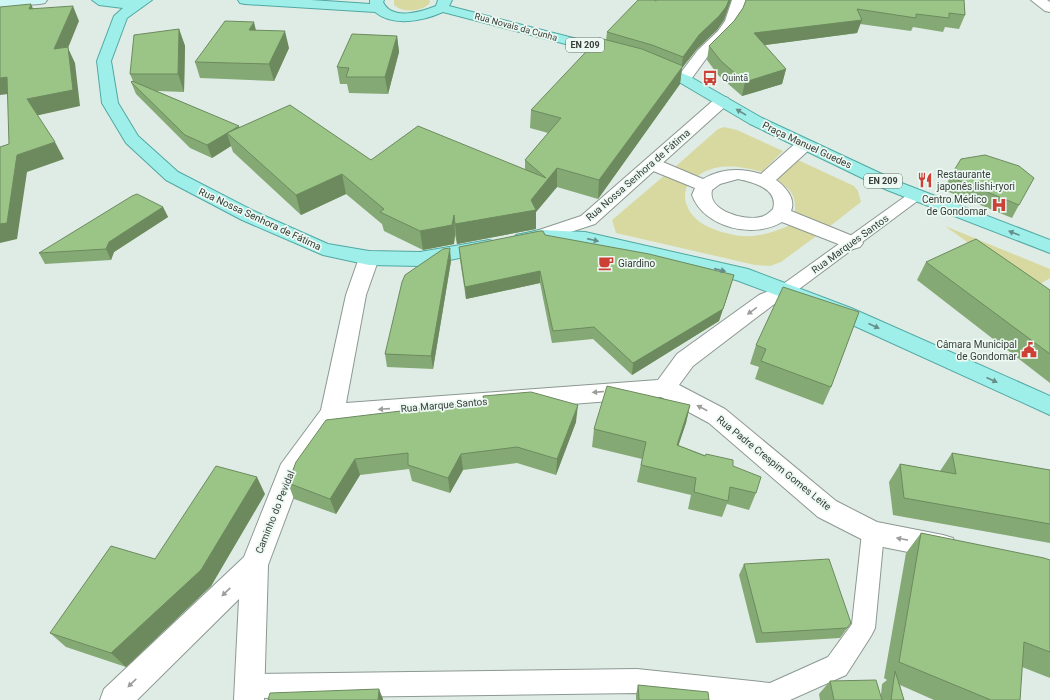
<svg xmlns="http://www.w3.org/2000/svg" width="1050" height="700" font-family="Roboto,sans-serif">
<rect width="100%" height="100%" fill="#dfece5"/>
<path fill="#d8d9a0" d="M394,0H429L430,1L429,4C420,12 403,13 394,5Z
M724,127L737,130L783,151L762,172C742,166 715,162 698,176L675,167L718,129Z
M798,160L854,186L858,191L861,202L829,227L795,213C796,194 791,190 776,179Z
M665,175L689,183C679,197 689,216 703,224C713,230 730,235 742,236C759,237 776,232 792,224L819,234L781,262L770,266L755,265L616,233L612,220Z
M945,226L1050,269V278L1032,289Z"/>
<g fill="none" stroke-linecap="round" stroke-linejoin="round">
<defs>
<path id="service" d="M915,191L920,193L922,196L920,199L791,295L785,297L779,295L777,291L779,287L910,193Z
M873,523L881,526L884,533L875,628L871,636L846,675L790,700H695L637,693L249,698L240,695L237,686L240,677L249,674L637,669L770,683L828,657L852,624L862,533L865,526Z"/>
<path id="pedestrian" d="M804,140L810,141L812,145L810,149L776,180C786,187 796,199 791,211L860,239L863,243L860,247L853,249L846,247L782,222C754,239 704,228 692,195L695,188L646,168L643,164L646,160L652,159L658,160L703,179C722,168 741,168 761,174L798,141ZM738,179C753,182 779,189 773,209C769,213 766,216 760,217C745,221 707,211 712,190L720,184Z"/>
<path id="minor" d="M732,0H746L739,21L730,34L708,56L689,82L684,84L679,82L676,79L698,50L718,31L725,21Z
M1031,0H1047L1050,2V12L1045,11Z
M722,96L728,98L730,101L728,104L595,224L540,242L533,240L530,236L533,232L581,216L716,98Z
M369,251L376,253L379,258L366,295L346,403L658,380L677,354L759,295L785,284L792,286L795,291L792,296L773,305L693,366L679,385L725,409L836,501L877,522L943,535L953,538L956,547L953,556L943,559L873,545L818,517L709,423L661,397L339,422L301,477L268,565L264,700H234L239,599L137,700H100L104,689L244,557L281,464L321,410L346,295L359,258L362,253Z"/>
<path id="secondary" d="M0,0H47L45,3L40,4L0,7Z"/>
<path id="primary" d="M92,0H152L127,18L111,61L118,103L138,136L178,172L256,212L328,244L369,251L420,252L489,240L496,242L499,246L496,250L489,252L420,266L369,265L323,255L242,220L166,180L126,143L102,103L97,61L114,16L123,8L99,5Z
M238,0H311L370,4V0H384L383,2C392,21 421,12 436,6L438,0H452L449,6L624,51L626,54L624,57L619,58L443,12C423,21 393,27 375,12L245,4L240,3Z
M653,62L689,76L762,118L899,182L1050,240V253L887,190L750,124L679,82L648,69L646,66L648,63Z
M540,230L585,232L748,269L851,308L1050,396V415L837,318L736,280L585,244L540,242L523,245L516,243L513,239L516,235Z"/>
</defs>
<use href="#service" stroke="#8c9892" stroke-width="2"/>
<use href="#pedestrian" stroke="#8c9892" stroke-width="2"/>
<use href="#minor" stroke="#8c9892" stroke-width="2"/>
<use href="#secondary" stroke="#8c9892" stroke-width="2"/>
<use href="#primary" stroke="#50a8a2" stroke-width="2"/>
<use href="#service" fill="#fff" fill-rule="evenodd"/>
<use href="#pedestrian" fill="#fff" fill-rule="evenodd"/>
<use href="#minor" fill="#fff" fill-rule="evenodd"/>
<use href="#secondary" fill="#cef6f4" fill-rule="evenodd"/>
<use href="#primary" fill="#9eeee9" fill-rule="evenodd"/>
</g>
<path fill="#85a974" d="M656,0H731L724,20L717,30L697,49L682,68L680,84L598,199L557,187L536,212V229L457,244L455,235L454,244L423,250L384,231L382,224L346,194L301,215L233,152L231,146L212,158L190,148L136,94L131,82L133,81L130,74L179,29L185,46L184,92L157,91L240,128L371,160L525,169V160L548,133L530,128L531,110L606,40L607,32Z
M964,0L965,15L959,29L945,27L943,32L913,27L911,31L860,24L857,33L764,45L786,69L782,84L742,96L718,75L707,60L709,46L734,21L743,8Z
M256,30L289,48L274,81L200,78L195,62Z
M397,36L399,52L388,94L349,93L347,84H340L337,67Z
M950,177L1019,205L1012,218L944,190Z
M163,207L168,217L114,252L111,260L45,264L39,253Z
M545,235L730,288L719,321L632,375L593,339L552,343L540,283L466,299L460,260L459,247Z
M451,261L433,369L387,367L385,354Z
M926,262L1050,290V383L917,280Z
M859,312L831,387L823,405L755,379L759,367L750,364L756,345Z
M483,396L576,422L556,475L517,463L463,470L450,493L412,481L409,469L360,475L336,514L294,499L288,483L484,401Z
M690,405L686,423L678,445L733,466L756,493L749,510L727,504L722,517L688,509L691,495L637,482L642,459L592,447L594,429Z
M952,453L1050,470V543L893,515L889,482L900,464L940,471Z
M265,494L211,586L126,667L66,647L50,633L155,559Z
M921,533L1050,560V678L1022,667L1020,700H934L900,685L904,700H820L819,694L830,681L881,695L882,684L887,680L884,678L906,553Z
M744,564L851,623L840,638L756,643L739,575Z
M638,685L709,700H636V695Z"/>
<path fill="#6c8a5e" d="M729,0H731L724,20L717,30L697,49L682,68L680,84L598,199L599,180L681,69L683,57L699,35Z
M31,4L38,20L29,9Z
M73,6L79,21L68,48L75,63L80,106L35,116L27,99L54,49Z
M862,20L857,33L750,47L754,33Z
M254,22L258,39L249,30Z
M179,29L185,46L184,92L178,74Z
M285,31L289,48L274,81L269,64Z
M397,36L399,52L388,94L385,77Z
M786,69L782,84L742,96L745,82Z
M7,77L16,93L0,95V78Z
M239,126L243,139L227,133L231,146L212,158L207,145Z
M55,142L64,159L27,172L17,239L0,243V224L17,155Z
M557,168V187L536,212V229L457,244L455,224L531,200Z
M342,174L346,194L301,215L296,195Z
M163,207L168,217L114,252L111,260L106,249L109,242Z
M454,215L455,235L454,244L423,250L420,231Z
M450,248L451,261L433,369L431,356Z
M540,271V283L466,299L465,287Z
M734,275L730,288L719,321L632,375L633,363Z
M578,405L576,422L556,475L557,459Z
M690,405L686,423L673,462L677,445Z
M461,454L463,470L450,493L448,478Z
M355,459L360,475L336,514L330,499Z
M257,477L265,494L211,586L126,667L111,653Z
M379,689L383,699V700H378Z"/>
<path fill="#9bc587" stroke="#6c8a5e" d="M638,0H654L656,1V0H729L726,7L719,16L699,35L683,57L652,45L607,32Z
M746,0H964L965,15L949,13V18L916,14V18L857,9L862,20L754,33L786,69L745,82L721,61L709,46L734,21L743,8Z
M31,4L29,9L73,6L54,49L68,47L73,90L27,99L55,142L17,155L7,223L0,224V147L9,144L7,77L0,78V7Z
M225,21L254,22L249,30L285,31L269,64L195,62Z
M179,29L178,74H130L134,35Z
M352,34L397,36L385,77H346L349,68L337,67Z
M599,38L642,49L683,66L599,180L557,168L531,200L536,210L455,224L454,215L452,225L420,231L380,212L384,209L342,174L296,195L227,133L290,105L371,160L418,126L546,178L525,160L561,118L531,110Z
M132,81L239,126L207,145L185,135L131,82Z
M985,155L1019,166L1034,178L1019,205L950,177L961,159Z
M137,194L163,207L109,242L106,249L39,253L132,196Z
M540,231H543L545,235L649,254L734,275L723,309L633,363L594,327L553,331L540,271L465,287L459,247Z
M976,239L1050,290V354L926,262Z
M450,248L431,356L385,354L402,282L405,275L443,249Z
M783,287L859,312L831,387L761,361L766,349L756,345Z
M607,386L690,405L677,445L705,456L706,454L733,460V466L761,477L756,493L730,487L728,501L694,492L696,478L641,465L646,442L594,429Z
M531,392L578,405L557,459L517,447L461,454L448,478L408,465V453L355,459L330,499L288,483L296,462L326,420L484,401L483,396Z
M952,453L1050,470V524L904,498L900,464L956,474Z
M216,466L257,477L201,570L111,653L50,633L111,546L155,559Z
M921,533L1044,558L1050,560V652L1024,642L1020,700H991L899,662Z
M829,559L851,623L847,628L762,633L744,564Z
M895,671L904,700H891Z
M876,680L882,700H834L830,681Z
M638,685L708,692L709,700H639Z
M379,689L378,700H268L270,693Z"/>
<defs><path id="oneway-solid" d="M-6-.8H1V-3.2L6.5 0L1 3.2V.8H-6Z"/></defs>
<g fill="#668d89">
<use href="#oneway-solid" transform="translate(741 112) rotate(-149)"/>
<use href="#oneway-solid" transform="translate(1014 233) rotate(-159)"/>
<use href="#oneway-solid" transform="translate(593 240) rotate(13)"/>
<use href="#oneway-solid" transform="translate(720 270) rotate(13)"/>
<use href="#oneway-solid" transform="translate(874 326) rotate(24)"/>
<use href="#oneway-solid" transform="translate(992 380) rotate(24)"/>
</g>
<g fill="#9c9e9c">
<use href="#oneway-solid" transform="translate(752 311) rotate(144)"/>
<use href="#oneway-solid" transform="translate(598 392) rotate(175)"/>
<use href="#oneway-solid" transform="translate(702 408) rotate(-152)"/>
<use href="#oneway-solid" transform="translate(384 409) rotate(176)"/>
<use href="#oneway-solid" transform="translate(902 539) rotate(-169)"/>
<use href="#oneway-solid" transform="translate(226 592) rotate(136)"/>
<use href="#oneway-solid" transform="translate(132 683) rotate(136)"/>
</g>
<defs>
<symbol id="bus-bare" viewBox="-9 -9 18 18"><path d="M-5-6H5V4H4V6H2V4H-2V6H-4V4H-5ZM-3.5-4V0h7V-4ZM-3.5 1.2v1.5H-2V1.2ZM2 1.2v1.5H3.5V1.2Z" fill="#cd4036" stroke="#ecf9f2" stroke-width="2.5" paint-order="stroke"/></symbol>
<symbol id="restaurant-bare" viewBox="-9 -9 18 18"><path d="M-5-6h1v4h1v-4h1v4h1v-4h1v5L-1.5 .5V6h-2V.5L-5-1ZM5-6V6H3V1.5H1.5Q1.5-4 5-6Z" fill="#cd4036" stroke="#ecf9f2" stroke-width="2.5" paint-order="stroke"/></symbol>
<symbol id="hospital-bare" viewBox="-9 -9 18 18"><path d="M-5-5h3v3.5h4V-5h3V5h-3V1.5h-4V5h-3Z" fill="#cd4036" stroke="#ecf9f2" stroke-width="2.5" paint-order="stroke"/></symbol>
<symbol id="cafe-bare" viewBox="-9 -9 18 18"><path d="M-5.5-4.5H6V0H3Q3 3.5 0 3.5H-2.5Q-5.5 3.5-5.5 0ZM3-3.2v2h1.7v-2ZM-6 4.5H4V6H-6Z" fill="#cd4036" stroke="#ecf9f2" stroke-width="2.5" paint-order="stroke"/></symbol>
<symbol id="civic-bare" viewBox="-9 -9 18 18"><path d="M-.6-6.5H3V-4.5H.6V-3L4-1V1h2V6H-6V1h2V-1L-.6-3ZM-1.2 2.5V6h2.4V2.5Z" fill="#cd4036" stroke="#ecf9f2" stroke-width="2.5" paint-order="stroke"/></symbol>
</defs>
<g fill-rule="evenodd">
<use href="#bus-bare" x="699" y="67" width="22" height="22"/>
<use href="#restaurant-bare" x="914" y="169" width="22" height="22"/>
<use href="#hospital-bare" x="988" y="194" width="22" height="22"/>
<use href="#cafe-bare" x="595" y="252" width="22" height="22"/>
<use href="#civic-bare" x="1018" y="339" width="22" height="22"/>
</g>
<g text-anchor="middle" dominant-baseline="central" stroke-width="3.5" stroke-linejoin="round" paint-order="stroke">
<g font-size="9" fill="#383d3a" stroke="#ecf9f2">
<text transform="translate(516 27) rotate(15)">Rua Novais da Cunha</text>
</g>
<g fill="#ecf9f2" stroke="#6e7571" stroke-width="1">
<rect x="566" y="38" width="38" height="14" rx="3"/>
<rect x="864" y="174" width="38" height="14" rx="3"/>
</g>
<g font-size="9" font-weight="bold" fill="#383d3a">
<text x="585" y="45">EN 209</text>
<text x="883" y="181">EN 209</text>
</g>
<g font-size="9" fill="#383d3a" stroke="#ecf9f2" text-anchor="start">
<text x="722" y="78">Quintã</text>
</g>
<g font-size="10" fill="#383d3a" stroke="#ecf9f2">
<text transform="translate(807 145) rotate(25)">Praça Manuel Guedes</text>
<text transform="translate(638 175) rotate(-41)">Rua Nossa Senhora de Fátima</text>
<text transform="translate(260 219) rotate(25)">Rua Nossa Senhora de Fátima</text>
<text transform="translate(850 244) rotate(-36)">Rua Marques Santos</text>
<text transform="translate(444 405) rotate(-5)">Rua Marque Santos</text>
<text transform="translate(774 463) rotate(39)">Rua Padre Crespim Gomes Leite</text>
<text transform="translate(275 512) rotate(-68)">Caminho do Pevidal</text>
</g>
<g font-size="10" fill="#383d3a" stroke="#ecf9f2" text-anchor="start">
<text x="937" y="174">Restaurante<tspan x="937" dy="12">japonês lishi-ryori</tspan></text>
<text x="987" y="199" text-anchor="end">Centro Médico<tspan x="987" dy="12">de Gondomar</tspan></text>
<text x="618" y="263">Giardino</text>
<text x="1017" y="344" text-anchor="end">Câmara Municipal<tspan x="1017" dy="12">de Gondomar</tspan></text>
</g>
</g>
</svg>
